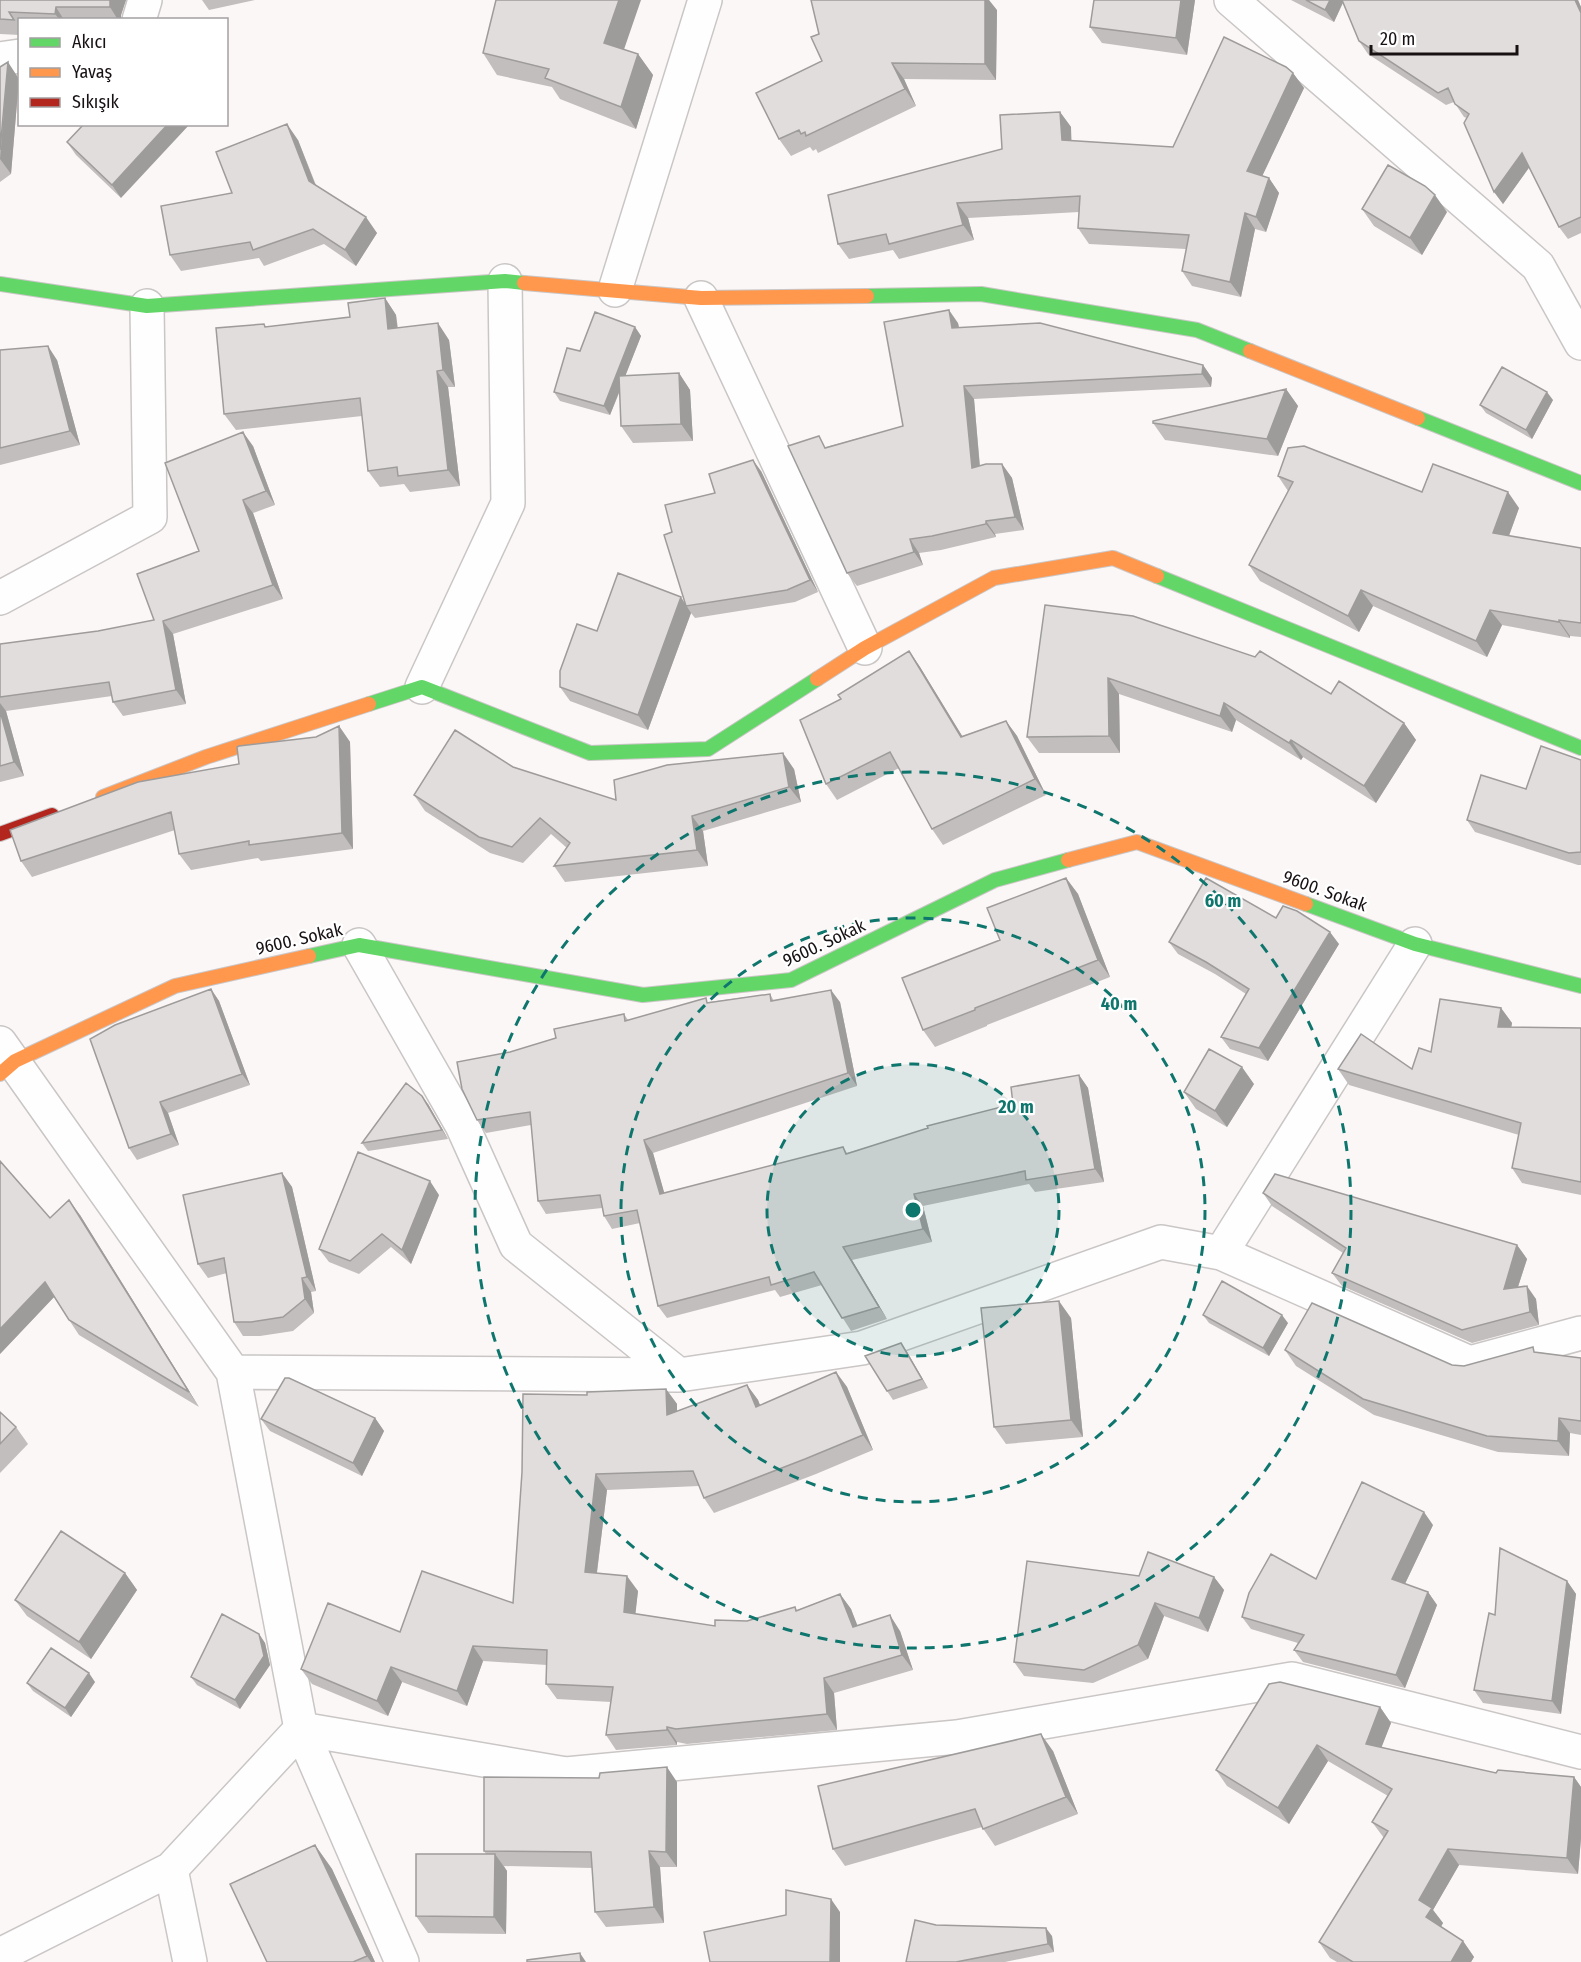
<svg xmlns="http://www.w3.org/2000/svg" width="1581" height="1962" font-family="'Fira Sans Condensed',sans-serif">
<rect width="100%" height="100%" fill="#fcf7f7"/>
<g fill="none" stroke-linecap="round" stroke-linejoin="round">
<defs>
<path id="street" d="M1231,0L1538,266L1581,343
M139,20L145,0
M0,59L20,56
M615,290L705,0
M701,298L865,648
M0,598L150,517L147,306
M422,687L508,503L505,281
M359,945L462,1125L516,1245L679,1375L862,1348L1161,1242L1221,1253L1470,1363L1581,1333
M0,1043L233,1372L301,1729L171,1869L0,1955
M1221,1253L1415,944
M233,1372L679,1375
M171,1869L190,1962
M402,1962L301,1729L566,1774L957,1737L1292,1679L1581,1752"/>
<path id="fast" d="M0,284L147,306L505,281L524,283
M867,296L981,294L1197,330L1250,351
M1418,418L1581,483
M1157,576L1581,748
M369,704L422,687L590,753L708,749L817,679
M1306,904L1415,944L1581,986
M309,956L359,945L643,995L791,980L995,880L1068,860"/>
<path id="slow" d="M524,283L701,298L867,296
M1250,351L1418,418
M817,679L865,648L994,578L1113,558L1157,576
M103,797L206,757L369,704
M1068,860L1137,842L1306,904
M0,1074L15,1061L175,986L309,956"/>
<path id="jam" d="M0,834L52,815"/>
</defs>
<use href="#street" stroke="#cac6c6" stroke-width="36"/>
<use href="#fast" stroke="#cac6c6" stroke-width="16"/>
<use href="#slow" stroke="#cac6c6" stroke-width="16"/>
<use href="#jam" stroke="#cac6c6" stroke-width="16"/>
<use href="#street" stroke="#fffefe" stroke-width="33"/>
<use href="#fast" stroke="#63d668" stroke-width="14"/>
<use href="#slow" stroke="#ff974d" stroke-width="14"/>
<use href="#jam" stroke="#b3261e" stroke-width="14"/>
</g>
<path fill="#c2bebe" d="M0,0H126L121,15V20H20V35L0,34Z
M202,0H255L209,10Z
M1094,0H1195L1187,55L1102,43L1090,27Z
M1291,0H1578L1581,7V233L1568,239L1559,227L1529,167L1503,204L1467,118L1464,117L1454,102L1446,105L1368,54L1359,41L1343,3L1334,22Z
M997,10L996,80L904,79L916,106L818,153L816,149L813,151L810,147L791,156L779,139L756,93Z
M624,50L638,54L653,75L636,129L560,99L552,87L497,75L483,53Z
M0,67L19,79L11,174L0,182Z
M1293,73L1304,88L1262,176L1269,178L1279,193L1266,232L1255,229L1241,297L1192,286L1182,271L1186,249L1089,244L1078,228L1079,212L968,218L974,240L899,259L893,250L849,259L838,244L1002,149L1060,112L1071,127V141L1173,147Z
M84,124L121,198L76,155L67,142Z
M298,140L316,185L377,233L356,266L324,244L264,266L259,258L181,271L170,255L232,193Z
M1362,209L1447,212L1422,255L1374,226Z
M385,298L396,315L398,328L449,340L455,387H448L460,486L410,492L404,484L380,487L368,471L362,416L236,430L224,414L266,327L350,317Z
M958,323L959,327L1203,365L1212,378L1211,387L974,399L980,466L1002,464L1012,478L1024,530L995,534L996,537L941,550L919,553L923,565L857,586L847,573L826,447L903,426Z
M635,327L641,336L625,376L679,373L690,390L693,441L633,443L621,426L620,391L610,415L560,401L554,392L580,351Z
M0,350L57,360L80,445L0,465Z
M1286,389L1298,406L1278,456L1165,440L1153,423Z
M1553,400L1532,439L1486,413L1480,405Z
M253,446L275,505L253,513L283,599L173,634L186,704L123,716L113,702L112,696L6,711L24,776L0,782V644L98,631L154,620L199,551Z
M761,471L818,592L795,602L695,618L691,613L648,730L570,701L560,687L597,631L686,604L672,532L715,493Z
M1278,476L1422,492L1519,508L1509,536L1581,548V637L1570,636V638L1502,625L1487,657L1373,606L1359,632L1260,581L1249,565L1288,491Z
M1045,605L1331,694L1404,723L1416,740L1376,803L1303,757L1301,760L1236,720L1232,732L1119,694L1120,753H1039L1027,737Z
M909,651L920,667L962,736L1006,721L1017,736L1046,795L943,845L932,829L899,768L837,800L826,784L841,699Z
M339,726L350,742L353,849L261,861L258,858L191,870L179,854L175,830L32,877L21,861L239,764L316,737Z
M1581,760V865H1578L1475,832L1467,820Z
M513,767L616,800L794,769L801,802L703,831L708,866L565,882L554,866L567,848L551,834L523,863L490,853L425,811L414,795Z
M1066,878L1078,894L1110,977L987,1025V1026L935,1047L923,1030L1000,940Z
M1276,918L1339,944L1268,1061L1230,1049L1221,1037L1246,994L1215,974L1178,954L1169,942Z
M211,989L219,1001L250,1085L168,1113L179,1145L137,1160L129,1148Z
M770,994L774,1001L840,1002L857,1086L653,1153L664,1193L843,1147L847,1153L1013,1104L1079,1075L1088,1088L1104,1182L1035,1192L1029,1184L923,1206L932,1242L852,1260L887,1319L851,1331L822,1285L780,1297L775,1290L667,1318L658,1306L640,1223L612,1229L604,1216L602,1208L546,1214L538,1201L531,1125L486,1133L477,1120L510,1052L556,1038L624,1014L628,1020L708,1002Z
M1501,1008L1512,1023L1511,1027L1581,1028V1195L1522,1183L1512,1168L1519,1135L1349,1085L1338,1069H1412L1431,1052Z
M1254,1084L1227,1127L1196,1109L1184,1092Z
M428,1104L448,1139L368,1151L362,1143Z
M282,1173L292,1187L316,1291L311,1292L314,1313L293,1331L260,1336H243L234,1322L227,1273L208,1278L198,1264Z
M1263,1193L1517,1245L1527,1259L1518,1287L1536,1299L1539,1325L1472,1343L1342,1286L1332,1273L1343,1253L1272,1206Z
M439,1195L411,1264L391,1247L359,1274L329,1262L319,1249Z
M80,1215L199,1407L79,1335L54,1297L0,1354L50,1218Z
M1203,1315L1288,1323L1269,1356L1209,1323Z
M1071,1318L1083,1437L1006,1444L994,1427Z
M1285,1350L1464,1366L1537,1352L1581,1358V1435L1570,1433L1569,1456L1498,1452L1374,1415L1296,1366Z
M907,1352L928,1388L893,1400L887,1391Z
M836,1372L847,1387L873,1450L816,1474L714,1513L704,1498L699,1486L607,1490L597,1573L638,1591L635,1614L715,1626L747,1621L795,1607L797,1610L840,1594L851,1609L857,1626L900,1631L913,1670L834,1693L837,1730L687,1744L677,1742V1745L616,1750L606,1735L611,1702L557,1699L546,1684L547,1665L483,1661L467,1706L402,1682L388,1716L312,1684L301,1669L400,1632L513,1603L587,1395L666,1389L677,1404V1411L747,1385L758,1400L760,1406Z
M0,1412L16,1427L28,1444L0,1473Z
M375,1418L384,1431L362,1476L270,1431L261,1419Z
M1433,1525L1405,1584L1428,1592L1437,1605L1405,1688L1303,1662L1294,1650L1298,1643L1251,1629L1242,1617L1316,1579Z
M125,1573L137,1590L91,1659L27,1616L15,1600Z
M1139,1576L1214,1577L1224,1590L1208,1632L1164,1616L1148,1659L1093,1683L1024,1676L1014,1662Z
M1567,1581L1576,1594L1561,1714L1483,1703L1474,1690Z
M259,1634L265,1643L270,1665L240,1709L197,1685L191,1677Z
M95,1682L71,1717L33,1691L27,1683Z
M1380,1707L1391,1723L1381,1747L1496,1773L1574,1777L1581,1787V1838L1578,1874L1459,1865L1433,1910L1443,1923L1441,1927L1463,1941L1474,1957L1471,1962H1337L1330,1958L1319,1942L1384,1838L1372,1822L1388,1796L1328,1761L1289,1824L1227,1786L1216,1770Z
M1053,1751L1078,1814L995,1846L982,1827L845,1866L833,1849Z
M677,1782V1867H660L664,1923L606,1927L595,1912L592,1868L504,1866L507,1871L506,1934L428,1933L416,1916L486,1854L484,1851Z
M315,1845L332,1869L375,1962H267Z
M936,1925L1052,1936L1054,1952L1005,1962H906Z"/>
<path fill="#9e9b9b" d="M110,0H126L121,15V20H118L110,7Z
M619,0H641L619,64L604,43Z
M985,0H989L997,10L996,80L985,64Z
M1181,0H1195L1187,55L1176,38Z
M1330,0H1344L1334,22L1325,10Z
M1575,0H1578L1581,7V13Z
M56,7L64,20H60L55,14Z
M638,54L653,75L636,129L621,107Z
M8,62L19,79L11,174L0,159Z
M892,63L904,79L916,106L905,89Z
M1293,73L1304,88L1257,187L1247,171Z
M1060,112L1071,127L1072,156L1062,140Z
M168,124H190L121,198L112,185Z
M287,124L298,140L320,197L309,181Z
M1522,153L1531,165L1503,204L1494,192Z
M1269,178L1279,193L1266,232L1256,217Z
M1435,195L1447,212L1422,255L1410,238Z
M957,203L968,218L974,240L963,225Z
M1245,213L1255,229L1241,297L1230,282Z
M366,217L377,233L356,266L345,250Z
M385,298L396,315L399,345L388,329Z
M949,310L958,323L961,341L952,328Z
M438,323L449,340L455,387L443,370Z
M635,327L641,336L610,415L604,406Z
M48,346L57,360L80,445L70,431Z
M1203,365L1212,378L1211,387L1202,374Z
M437,371L448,387L460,486L448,470Z
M679,373L690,390L693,441L681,424Z
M964,386L974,399L981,481L972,468Z
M1286,389L1298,406L1278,456L1267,439Z
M1547,392L1553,400L1532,439L1526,430Z
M243,432L253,446L275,505L266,491Z
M753,460L761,471L818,592L810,580Z
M1002,464L1012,478L1024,530L1015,517Z
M1508,492L1519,508L1504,549L1493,533Z
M243,500L253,513L283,599L273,585Z
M986,521L995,534L996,537L986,524Z
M910,539L919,553L923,565L914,552Z
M1361,590L1373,606L1359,632L1348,616Z
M681,597L691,613L648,730L638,715Z
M1490,610L1502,625L1487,657L1476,641Z
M1559,620L1570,636V638L1559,622Z
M163,621L173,634L186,704L176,690Z
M909,651L920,667L972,752L961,737Z
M1108,678L1119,694L1120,753L1109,736Z
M0,703L6,711L24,776L14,762L0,711Z
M1224,703L1236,720L1232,732L1220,716Z
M1006,721L1017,736L1046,795L1035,779Z
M1404,723L1416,740L1376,803L1364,786Z
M339,726L350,742L353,849L342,833Z
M1291,740L1303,757L1301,760L1289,743Z
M783,753L794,769L801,802L789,787Z
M692,816L703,831L708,866L697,850Z
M1066,878L1078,894L1110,977L1098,960Z
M1330,932L1339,944L1268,1061L1259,1048Z
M211,989L219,1001L250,1085L242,1074Z
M831,990L840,1002L857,1086L848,1073Z
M1501,1008L1512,1023L1509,1042L1498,1027Z
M1242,1067L1254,1084L1227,1127L1215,1111Z
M1079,1075L1088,1088L1104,1182L1095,1169Z
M422,1096L428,1104L448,1139L442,1130Z
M160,1102L168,1113L179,1145L171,1134Z
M644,1140L653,1153L668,1206L660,1194Z
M282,1173L292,1187L316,1291L307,1277Z
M430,1181L439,1195L411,1264L402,1250Z
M914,1194L923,1206L932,1242L923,1229Z
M69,1200L80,1215L199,1407L189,1392Z
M1517,1245L1527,1259L1513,1302L1504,1289Z
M843,1247L852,1260L887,1319L879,1307Z
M302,1278L311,1292L314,1313L305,1299Z
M45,1282L55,1296L0,1354V1329Z
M1527,1286L1536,1299L1539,1325L1530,1312Z
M1059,1301L1071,1318L1083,1437L1071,1420Z
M1282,1315L1288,1323L1269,1356L1263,1348Z
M901,1343L907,1352L928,1388L922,1379Z
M836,1372L847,1387L873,1450L863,1435Z
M747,1385L758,1400L767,1422L756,1407Z
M666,1389L677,1404V1430L667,1415Z
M375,1418L384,1431L362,1476L353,1463Z
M1559,1418L1570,1433L1569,1456L1558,1441Z
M596,1474L607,1490L595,1587L585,1572Z
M1424,1512L1433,1525L1401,1592L1392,1579Z
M125,1573L137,1590L91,1659L79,1642Z
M627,1576L638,1591L634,1627L624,1612Z
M1214,1577L1224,1590L1208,1632L1199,1618Z
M1567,1581L1576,1594L1561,1714L1552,1701Z
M1428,1592L1437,1605L1405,1688L1396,1675Z
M840,1594L851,1609L864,1642L853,1627Z
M1155,1603L1164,1616L1148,1659L1138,1645Z
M890,1615L900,1631L913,1670L902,1655Z
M259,1634L265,1643L270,1665L240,1709L235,1700Z
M473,1646L483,1661L467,1706L457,1691Z
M391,1667L402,1682L388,1716L377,1701Z
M89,1673L95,1682L71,1717L65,1708Z
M824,1678L834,1693L837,1730L827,1714Z
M1380,1707L1391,1723L1377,1759L1366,1744Z
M667,1727L677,1742V1745L667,1730Z
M1041,1734L1053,1751L1078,1814L1066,1797Z
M1317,1745L1328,1761L1289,1824L1278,1808Z
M667,1767L677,1782V1867L666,1852Z
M1574,1777L1581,1787V1838L1578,1874L1567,1858Z
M315,1845L332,1869L375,1962H371L367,1956Z
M1448,1849L1459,1865L1433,1910L1443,1923L1437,1933L1426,1917L1419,1900Z
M649,1851L660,1867L664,1923L654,1907Z
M495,1854L507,1871L506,1934L494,1917Z
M831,1899L840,1912V1962H830Z
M1046,1928L1052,1936L1054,1952L1048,1944Z
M1463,1941L1474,1957L1471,1962H1451Z
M580,1953L586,1962H581Z"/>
<path fill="#e2dddd" stroke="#9e9b9b" stroke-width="1.5" d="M0,0H110V7H56L55,14L9,12L14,20L0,19Z
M496,0H619L604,43L638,54L621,107L545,78L549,69L483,53Z
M811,0H985V64L892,63L905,89L806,136L805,132L801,134L799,130L779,139L756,93L822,61L811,37L819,34Z
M1094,0H1181L1176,38L1090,27Z
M1306,0H1330L1325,10Z
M1342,0H1575L1581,13V217L1559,227L1522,153L1494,192L1464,123L1469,114L1455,104L1448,88L1438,93L1359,41Z
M1224,37L1286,67L1293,73L1247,171L1269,178L1256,217L1245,213L1230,282L1182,271L1189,235L1078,228L1080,196L957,203L963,225L889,244L886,234L838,244L828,195L1002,149L1000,115L1060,112L1062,140L1173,147Z
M8,62L0,150V67Z
M84,124H168L112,185L67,142Z
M287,124L309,181L366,217L345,250L313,229L253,250L250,242L170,255L161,206L232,193L216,152Z
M1388,165L1425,186L1435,195L1410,238L1362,209Z
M385,298L388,329L438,323L443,370L437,371L448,470L398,476L397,467L368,471L360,398L224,414L216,328L264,324L265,327L350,317L348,303Z
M949,310L952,328L1040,323L1203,365L1202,374L964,386L972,468L986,464H1002L1015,517L986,521V524L932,536L910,539L914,552L847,573L788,446L819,436L825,448L903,426L884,322Z
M595,312L635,327L604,406L554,392L567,348L580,351Z
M48,346L70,431L0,448V350Z
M1502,367L1547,392L1526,430L1480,405Z
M679,373L681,424L621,426L619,376Z
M1286,389L1267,439L1153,423V421Z
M243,432L266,491L243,500L273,585L163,621L176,690L113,702L109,682L0,697V644L98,631L154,620L137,574L199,551L165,463Z
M1304,446L1422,492L1433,464L1508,492L1493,533L1581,548V623L1559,620V622L1490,610L1476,641L1361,590L1348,616L1249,565L1293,482L1278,476L1288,448Z
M753,460L810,580L787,590L686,606L664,535L672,532L665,505L715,493L709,474Z
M618,573L681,597L638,715L560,687V671L577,624L597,631Z
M1045,605L1133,616L1255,657L1260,651L1331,694L1339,681L1404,723L1364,786L1291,740L1289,743L1224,703L1220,716L1108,678L1109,736L1027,737Z
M909,651L961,737L1006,721L1035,779L932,829L890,752L826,784L800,720L841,699L838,695Z
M0,711L14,762L0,766Z
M339,726L342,833L249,845V841L179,854L171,812L21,861L10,830L138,782L239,764L237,747L239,746L316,737Z
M455,730L513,767L616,800L614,780L667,765L783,753L789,787L692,816L697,850L554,866L570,843L540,818L512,847L479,837L414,795Z
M1541,746L1581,760V852L1569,853L1467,820L1481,775L1526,789Z
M1066,878L1098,960L975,1008V1010L923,1030L902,978L1000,940L987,908Z
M1206,878L1276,918L1283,906L1297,911L1330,932L1259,1048L1221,1037L1249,989L1206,962L1169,942Z
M211,989L242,1074L160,1102L171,1134L129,1148L90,1039L115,1025Z
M831,990L848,1073L644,1140L660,1194L843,1147L846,1154L928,1128L927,1126L1013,1104L1011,1087L1079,1075L1095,1169L1026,1180L1025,1171L914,1194L923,1229L843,1247L879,1307L842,1318L814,1272L771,1285L769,1277L658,1306L637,1210L604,1216L600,1195L538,1201L530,1112L477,1120L462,1089L457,1062L510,1052L556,1038L554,1029L624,1014L625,1021L706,998L707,1003L770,994L771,1001Z
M1440,999L1501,1008L1498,1027L1581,1028V1182L1512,1168L1521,1123L1338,1069L1361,1034L1412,1069L1419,1048L1431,1052Z
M1209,1049L1242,1067L1215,1111L1184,1092Z
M406,1083L422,1096L442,1130L362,1143Z
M358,1152L430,1181L402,1250L382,1234L350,1261L319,1249Z
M0,1161L50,1218L69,1200L189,1392L69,1320L45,1282L0,1329Z
M282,1173L307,1277L302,1278L305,1299L283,1317L251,1322H234L224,1258L198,1264L183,1195Z
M1275,1174L1517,1245L1504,1289L1527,1286L1530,1312L1462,1330L1332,1273L1346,1248L1263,1193Z
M1222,1281L1282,1315L1263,1348L1203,1315Z
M1059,1301L1071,1420L994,1427L981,1308Z
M1312,1303L1452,1365L1464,1366L1533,1347L1534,1352L1581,1358V1421L1559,1418L1558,1441L1487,1436L1363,1399L1285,1350Z
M901,1343L922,1379L887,1391L865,1356Z
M836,1372L863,1435L805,1459L704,1498L693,1471L596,1474L585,1572L627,1576L624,1612L715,1626V1620L747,1621L795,1607L796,1611L840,1594L853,1627L890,1615L902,1655L824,1678L827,1714L676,1729L667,1727V1730L606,1735L613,1687L546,1684L547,1650L473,1646L457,1691L391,1667L377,1701L301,1669L328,1603L400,1632L422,1571L513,1603L522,1472L523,1394L587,1395V1392L666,1389L667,1415L747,1385L756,1407Z
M285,1378H289L375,1418L353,1463L261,1419Z
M0,1412L16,1427L0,1444Z
M1362,1482L1424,1512L1392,1579L1428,1592L1396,1675L1294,1650L1304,1635L1242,1617L1249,1593L1271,1554L1316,1579Z
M61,1531L125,1573L79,1642L15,1600Z
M1500,1548L1567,1581L1552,1701L1474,1690L1489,1613L1495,1615Z
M1148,1552L1214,1577L1199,1618L1155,1603L1138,1645L1084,1670L1014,1662L1027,1561L1139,1576Z
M222,1614L259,1634L264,1656L235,1700L191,1677Z
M51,1648L89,1673L65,1708L27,1683Z
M1280,1682L1380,1707L1366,1744L1496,1773L1498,1770L1574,1777L1567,1858L1448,1849L1419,1900L1432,1908L1426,1917L1463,1941L1451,1962H1353L1319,1942L1388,1831L1372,1822L1392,1789L1317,1745L1278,1808L1216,1770L1269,1684Z
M1041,1734L1066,1797L983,1829L975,1809L833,1849L818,1786Z
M667,1767L666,1852L649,1851L654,1907L595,1912L591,1852L484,1851V1777L599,1778L600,1773Z
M315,1845L367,1956L353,1962H267L230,1884Z
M416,1854H495L494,1917L416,1916Z
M786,1890L831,1899L830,1962H710L704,1932L786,1915Z
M915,1920L936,1925L1046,1928L1048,1944L956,1962H906Z
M580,1953L581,1962H527V1960Z"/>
<circle cx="913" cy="1210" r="146" fill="#0f766e" fill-opacity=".12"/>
<g fill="none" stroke="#0f766e" stroke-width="3" stroke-dasharray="10 8">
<circle cx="913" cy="1210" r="146"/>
<circle cx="913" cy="1210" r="292"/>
<circle cx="913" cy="1210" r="438"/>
</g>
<g text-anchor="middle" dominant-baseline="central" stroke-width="4.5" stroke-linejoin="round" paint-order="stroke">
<g font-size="18" fill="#181113" stroke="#fff">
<text transform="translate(1325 891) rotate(20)">9600. Sokak</text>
<text transform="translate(299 939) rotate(-13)">9600. Sokak</text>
<text transform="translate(824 943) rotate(-25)">9600. Sokak</text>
</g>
</g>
<circle cx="913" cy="1210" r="9" fill="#0f766e" stroke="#fff" stroke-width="3"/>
<g font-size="18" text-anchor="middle" font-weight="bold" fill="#0f766e" stroke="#fff" stroke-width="4.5" stroke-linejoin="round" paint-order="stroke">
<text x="1223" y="907">60 m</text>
<text x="1119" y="1010">40 m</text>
<text x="1016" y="1113">20 m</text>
</g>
<rect x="18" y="18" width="210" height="108" fill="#ffffff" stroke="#a3a0a1" stroke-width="1.5"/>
<rect x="30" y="38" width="30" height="9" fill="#63d668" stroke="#a3a0a1" stroke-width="1.5"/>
<text x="72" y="48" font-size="18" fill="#181113">Akıcı</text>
<rect x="30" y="68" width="30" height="9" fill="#ff974d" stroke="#a3a0a1" stroke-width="1.5"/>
<text x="72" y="78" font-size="18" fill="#181113">Yavaş</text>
<rect x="30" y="98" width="30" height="9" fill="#b3261e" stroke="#a3a0a1" stroke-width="1.5"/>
<text x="72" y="108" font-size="18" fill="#181113">Sıkışık</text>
<path d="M1371 45v9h146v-9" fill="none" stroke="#181113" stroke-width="3"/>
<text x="1380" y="45" font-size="18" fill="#181113" stroke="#ffffff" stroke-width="4.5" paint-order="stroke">20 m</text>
</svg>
